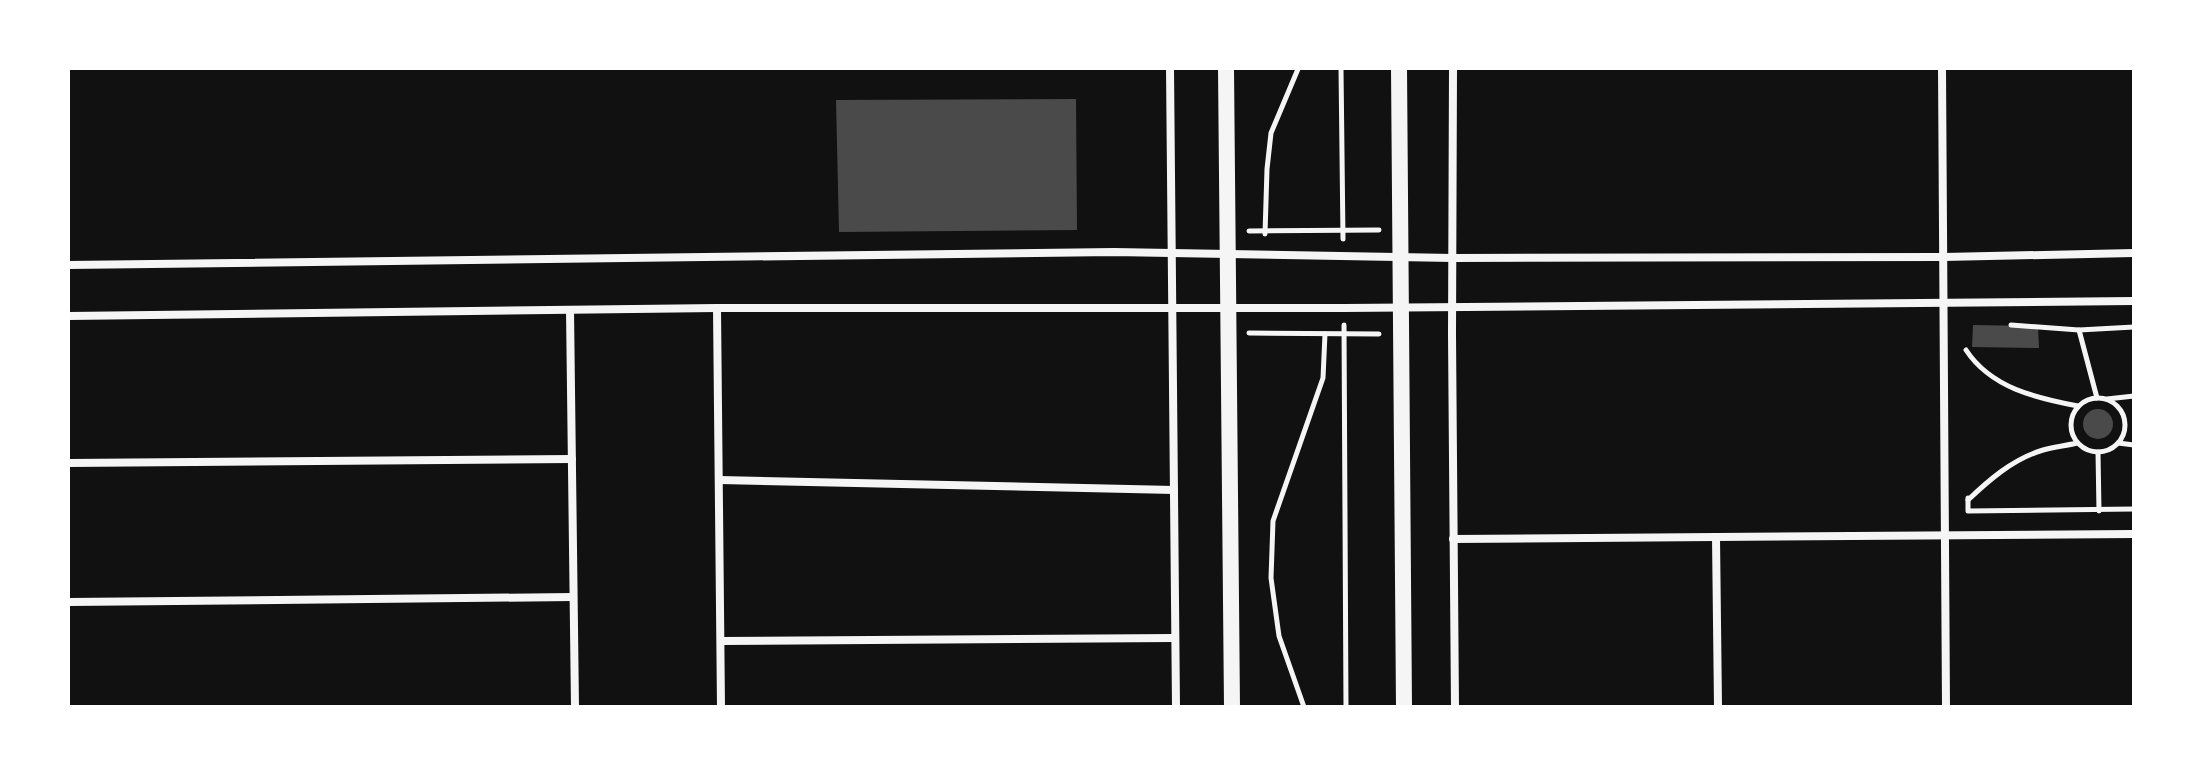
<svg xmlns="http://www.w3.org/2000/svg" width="2202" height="775" font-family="Commissioner,sans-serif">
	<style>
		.building { fill: #4a4a4a }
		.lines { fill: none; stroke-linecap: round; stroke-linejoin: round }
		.path { stroke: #f5f5f5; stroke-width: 5 }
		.minor { stroke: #f5f5f5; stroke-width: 8 }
		.secondary { stroke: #f5f5f5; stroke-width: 16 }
	</style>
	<rect width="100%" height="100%" fill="#111"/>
	<g class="building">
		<polygon points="1076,99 1077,230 839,232 836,100"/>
		<polygon points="1973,325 2038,326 2039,348 1972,347"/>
		<circle cx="2098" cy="424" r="15"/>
	</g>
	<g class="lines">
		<g class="path">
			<polyline points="1341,68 1343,239"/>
			<polyline points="1249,231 1379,230"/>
			<polyline points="1265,234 1267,169 1271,133 1298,69"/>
			<polyline points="1344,325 1346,707"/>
			<polyline points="2011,325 2079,330 2134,327"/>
			<polyline points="2079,330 2097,398"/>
			<polyline points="1249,333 1379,334"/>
			<path d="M1966 350C1991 388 2036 398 2078 406"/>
			<circle cx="2098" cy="425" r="27"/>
			<polyline points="2107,399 2134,396"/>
			<polyline points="2118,443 2134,445"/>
			<polyline points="2098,452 2099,511"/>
			<polyline points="1968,498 1968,511 2134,509"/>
			<path d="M1968 500C1989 480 2012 460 2040 451 2052 447 2065 446 2077 443"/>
			<polyline points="1304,707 1279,636 1271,578 1273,521 1323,378 1325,334"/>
		</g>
		<g class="minor">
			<polyline points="1170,68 1176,707"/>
			<polyline points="1453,68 1452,335 1455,707"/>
			<polyline points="1942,68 1946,707"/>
			<polyline points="68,265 1114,252 1453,258 1944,257 2134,253"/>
			<polyline points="717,308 721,707"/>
			<polyline points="570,310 575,707"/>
			<polyline points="68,316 717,308 1344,308 2134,301"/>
			<polyline points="68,463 572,459"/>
			<polyline points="720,480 1174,490"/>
			<polyline points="1716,537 1718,707"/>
			<polyline points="1453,539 2134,534"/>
			<polyline points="68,602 573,597"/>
			<polyline points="721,641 1175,638"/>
		</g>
		<g class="secondary">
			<polyline points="1226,68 1232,707"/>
			<polyline points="1399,68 1404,707"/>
		</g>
	</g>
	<rect width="2202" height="775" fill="none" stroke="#ffffff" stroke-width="140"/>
</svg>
